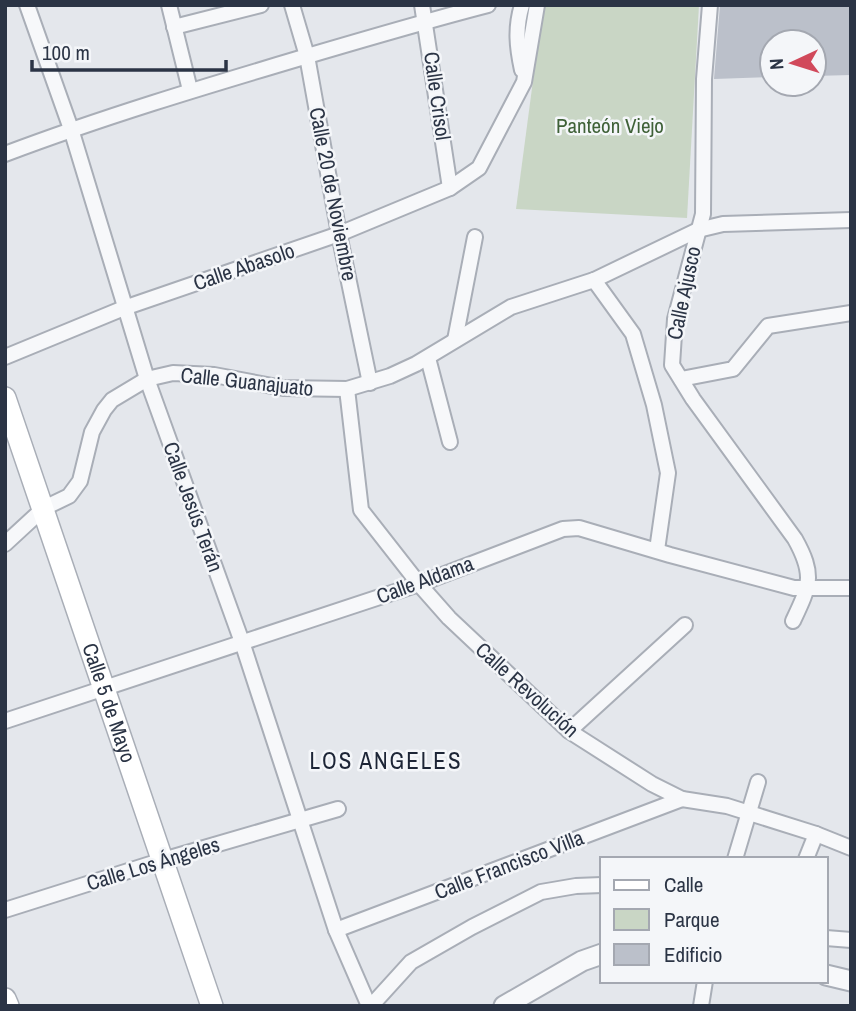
<svg xmlns="http://www.w3.org/2000/svg" width="856" height="1011" font-family="'Archivo Narrow',sans-serif">
	<style>
		.green { fill: #c9d6c5 }
		.building { fill: #bbc0ca }
		.lines { fill: none; stroke-linecap: round; stroke-linejoin: round }
		.minor-casing { stroke: #a9aeb7; stroke-width: 18 }
		.tertiary-casing { stroke: #a9aeb7; stroke-width: 23 }
		.secondary-casing { stroke: #a9aeb7; stroke-width: 24 }
		.minor { stroke: #f7f8fa; stroke-width: 14 }
		.tertiary { stroke: #f7f8fa; stroke-width: 19 }
		.secondary { stroke: #fff; stroke-width: 21 }
		.labels { text-anchor: middle; stroke-width: 5; stroke-linejoin: round; paint-order: stroke }
		.street-label { font-size: 21px; fill: #2b3445; stroke: #f4f6f9 }
		.park-label { font-size: 21px; fill: #3f6138; stroke: #f4f6f9 }
		.neighbourhood-label { font-size: 23px; letter-spacing: 2px; fill: #1d2536; stroke: #f4f6f9 }
	</style>
	<rect width="100%" height="100%" fill="#e4e7ec"/>
	<polygon class="green" points="543,5 699,5 687,218 516,209"/>
	<polygon class="building" points="720,5 851,5 851,75 814,76 814,42 772,42 772,77 714,79"/>
	<g class="lines">
		<defs>
			<g id="minor">
				<polyline points="27,5 71,129 147,379 242,642 336,930 369,1006"/>
				<polyline points="169,5 190,90"/>
				<polyline points="292,5 307,56 339,234 370,383"/>
				<polyline points="422,5 450,188"/>
				<path d="M522 5C515 28 517 47 522 70"/>
				<path d="M710 5 704 79 703 214 675 319 672 365 693 399 795 539C815 575 810 585 793 621"/>
				<polyline points="174,27 261,5"/>
				<path d="M5 154C103 117 203 87 304 57 365 39 426 21 488 5"/>
				<polyline points="594,280 633,334 654,405 668,473 657,550"/>
				<polyline points="455,340 475,237"/>
				<polyline points="5,357 124,308 339,234 450,188 479,168 524,82 537,5"/>
				<polyline points="428,358 450,442"/>
				<polyline points="681,379 733,369 768,326 851,313"/>
				<polyline points="347,389 361,510 419,584 449,618 569,731 652,784 682,799 727,806 816,834 851,848"/>
				<polyline points="5,544 44,508 69,496 80,481 92,432 104,410 112,400 147,379 173,373 214,375 283,388 347,389 390,376 416,364 511,307 594,280 698,230 723,224 851,220"/>
				<polyline points="5,721 419,584 563,529 579,528 670,555 794,588 851,588"/>
				<polyline points="569,731 685,625"/>
				<polyline points="735,859 758,782"/>
				<polyline points="806,859 816,834"/>
				<polyline points="5,910 163,860 338,809"/>
				<polyline points="336,930 682,799"/>
				<polyline points="826,938 851,940"/>
				<polyline points="371,1006 411,962 472,927 541,892 576,886 602,885"/>
				<polyline points="701,1006 705,981"/>
			</g>
			<g id="tertiary">
				<polyline points="826,975 851,981"/>
				<polyline points="504,1006 582,961 602,954"/>
			</g>
			<g id="secondary">
				<path id="s1" d="M5 398 212 1006"/>
				<polyline points="5,999 8,1006"/>
			</g>
		</defs>
		<use href="#minor" class="minor-casing"/>
		<use href="#tertiary" class="tertiary-casing"/>
		<use href="#secondary" class="secondary-casing"/>
		<use href="#minor" class="minor"/>
		<use href="#tertiary" class="tertiary"/>
		<use href="#secondary" class="secondary"/>
	</g>
	<g class="labels">
		<g class="street-label">
			<text transform="translate(437 96) rotate(82)" y="7">Calle Crisol</text>
			<text transform="translate(333 194) rotate(79)" y="7">Calle 20 de Noviembre</text>
			<text transform="translate(244 267) rotate(-19)" y="7">Calle Abasolo</text>
			<text transform="translate(684 293) rotate(-78)" y="7">Calle Ajusco</text>
			<text transform="translate(247 382) rotate(6)" y="7">Calle Guanajuato</text>
			<text transform="translate(193 507) rotate(70)" y="7">Calle Jesús Terán</text>
			<text transform="translate(425 580) rotate(-20)" y="7">Calle Aldama</text>
			<text transform="translate(527 690) rotate(42)" y="7">Calle Revolución</text>
			<text dy="7" stroke="none"><textPath href="#s1" startOffset="322">Calle 5 de Mayo</textPath></text>
			<text transform="translate(153 864) rotate(-17)" y="7">Calle Los Ángeles</text>
			<text transform="translate(509 865) rotate(-21)" y="7">Calle Francisco Villa</text>
		</g>
		<g class="park-label">
			<text x="610" y="133">Panteón Viejo</text>
		</g>
		<g class="neighbourhood-label">
			<text x="386" y="769">LOS ANGELES</text>
		</g>
	</g>
	<rect width="856" height="1011" fill="none" stroke="#2b3445" stroke-width="14"/>
	<rect x="600" y="857" width="228" height="126" fill="#f4f6f9" stroke="#a4a8b1" stroke-width="2"/>
	<rect x="614" y="880" width="35" height="10" fill="#ffffff" stroke="#a4a8b1" stroke-width="2"/>
	<text x="664" y="892" font-size="21" fill="#2b3445">Calle</text>
	<rect x="614" y="909" width="35" height="21" fill="#c9d6c5" stroke="#a4a8b1" stroke-width="2"/>
	<text x="664" y="927" font-size="21" fill="#2b3445">Parque</text>
	<rect x="614" y="944" width="35" height="21" fill="#bbc0ca" stroke="#a4a8b1" stroke-width="2"/>
	<text x="664" y="962" font-size="21" fill="#2b3445">Edificio</text>
	<g transform="translate(793 63) rotate(266)"><circle r="33" fill="#f4f6f9" stroke="#a4a8b1" stroke-width="2"/>
	<path d="M0-5L12 26L0 18L-12 26Z" fill="#d1495b"/>
	<text y="-10" font-size="19" font-weight="bold" text-anchor="middle" fill="#2b3445">N</text>
	</g>
	<path d="M32 60v10h194v-10" fill="none" stroke="#2b3445" stroke-width="3.5"/>
	<text x="42" y="60" font-size="21" fill="#2b3445" stroke="#f4f6f9" stroke-width="5" paint-order="stroke">100 m</text>
</svg>
